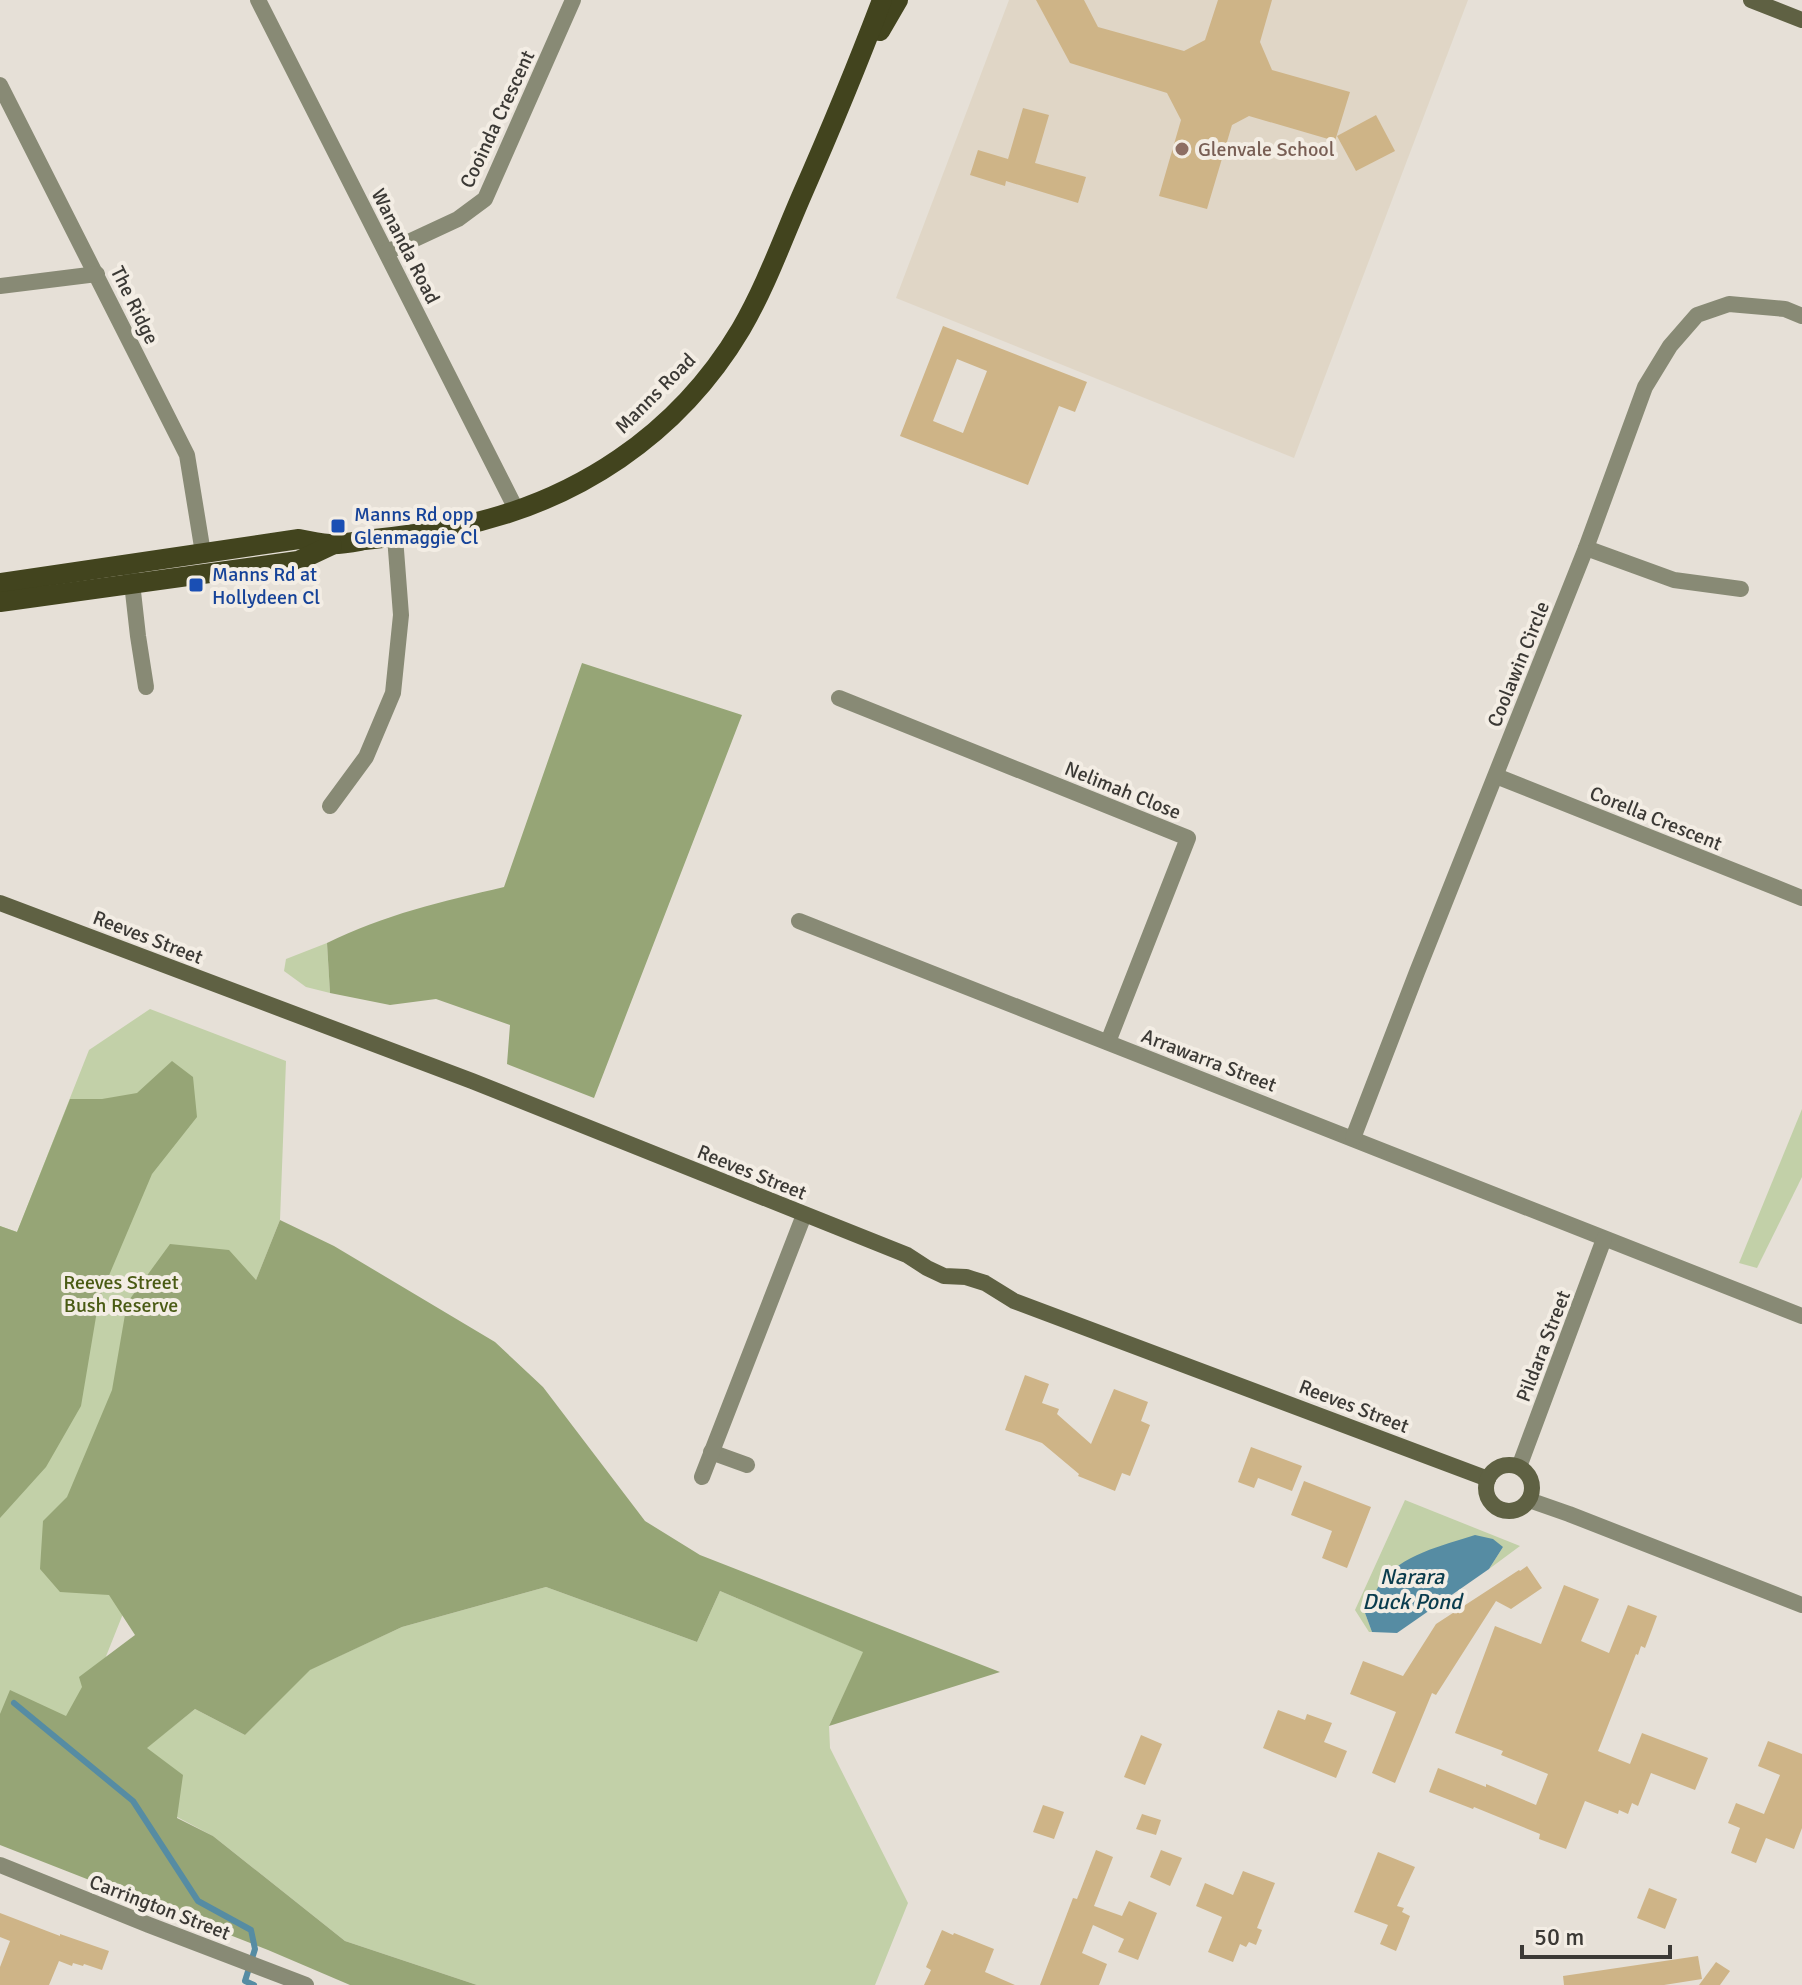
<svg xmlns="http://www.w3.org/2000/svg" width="1802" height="1985" font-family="Signika,sans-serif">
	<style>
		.built { fill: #e0d6c6 }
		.green { fill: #c2d0a8 }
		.forest { fill: #96a576 }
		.water { fill: #568ca3 }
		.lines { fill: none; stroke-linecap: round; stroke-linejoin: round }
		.stream { stroke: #568ca3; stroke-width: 6 }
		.building { fill: #ceb487; fill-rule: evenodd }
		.street { stroke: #888a75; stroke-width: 16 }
		.secondary { stroke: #5f6143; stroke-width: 16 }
		.primary { stroke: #42441e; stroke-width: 20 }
		.education-dot { fill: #8d6e63; stroke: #f3ede4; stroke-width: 3 }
		.transit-dot { fill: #1a4fb4; stroke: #f3ede4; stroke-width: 3 }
		.labels { text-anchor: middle; stroke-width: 8; stroke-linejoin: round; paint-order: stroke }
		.street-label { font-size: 20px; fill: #3b3935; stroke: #f3ede4 }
		.education-label { font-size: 20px; fill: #785e54; stroke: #f3ede4; text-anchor: start }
		.transit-label { font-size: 20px; fill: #164399; stroke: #f3ede4; text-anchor: start }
		.park-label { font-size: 20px; fill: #4a5b14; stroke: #f3ede4 }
		.water-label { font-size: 22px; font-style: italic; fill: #0a3c4d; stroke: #f3ede4 }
	</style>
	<rect width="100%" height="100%" fill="#e6e0d7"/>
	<polygon class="built" points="1009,0 1468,0 1294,458 896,298"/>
	<g class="green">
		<polygon points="327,943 330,993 306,987 284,971 286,959"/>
		<polygon points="150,1009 286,1061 280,1220 30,1847 0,1835 0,1226 17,1232 89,1050"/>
		<polygon points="1802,1109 1802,1177 1757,1268 1739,1263"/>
		<polygon points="1405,1500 1520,1546 1489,1569 1503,1547 1365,1613 1372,1632 1369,1632 1355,1610"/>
		<polygon points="546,1587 697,1642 720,1591 864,1652 829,1726 830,1748 908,1903 875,1985 477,1985 345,1941 213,1836 177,1817 146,1748 195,1709 245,1735 309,1670 402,1627"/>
	</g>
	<g class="forest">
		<path d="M582 663 742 715 594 1098 507 1064 510 1025 436 999 390 1005 330 993 327 943C383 915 444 901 504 887Z"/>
		<polygon points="172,1061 193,1077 197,1117 152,1174 99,1299 81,1406 46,1467 0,1518 0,1226 17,1232 70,1099 102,1099 137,1093"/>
		<polygon points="280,1220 334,1246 495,1342 543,1387 645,1521 700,1555 1000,1672 829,1726 863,1652 720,1591 697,1642 546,1587 402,1627 310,1670 245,1735 195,1709 147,1748 183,1775 177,1818 213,1836 345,1941 477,1985 350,1985 268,1950 0,1845 0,1714 10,1690 66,1716 82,1687 79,1677 135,1635 109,1595 60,1592 40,1569 43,1521 67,1497 112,1390 127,1303 170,1244 229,1250 256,1280"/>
	</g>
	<path class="water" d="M1475 1535 1493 1539 1503 1547 1489 1569 1397 1633 1372 1632 1365 1613C1370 1604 1374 1593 1380 1584 1401 1554 1442 1546 1475 1535Z"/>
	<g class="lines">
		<polyline class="stream" points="14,1703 133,1801 198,1901 251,1930 255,1949 245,1981 254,1985"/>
	</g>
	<g class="building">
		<polygon points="1036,0 1084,0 1098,27 1184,51 1205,40 1218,0 1272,0 1260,42 1272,70 1350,92 1335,141 1249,116 1232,125 1207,209 1159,196 1181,120 1167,93 1070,63"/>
		<polygon points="1023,108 1049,115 1035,163 1086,177 1078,203 1006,181 1005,186 970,175 978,150 1008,159"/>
		<polygon points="1376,115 1395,151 1356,171 1337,136"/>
		<path d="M943 326 1087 382 1075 412 1059 406 1028 485 900 436ZM957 359 987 371 963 433 933 421Z"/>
		<polygon points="1025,1375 1049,1384 1042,1403 1059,1409 1057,1414 1091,1444 1114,1389 1148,1402 1141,1421 1150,1425 1130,1476 1122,1473 1115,1491 1078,1476 1079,1474 1042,1443 1005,1430"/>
		<polygon points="1251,1447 1302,1466 1292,1491 1258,1478 1254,1488 1238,1482"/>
		<polygon points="1304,1481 1371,1507 1347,1568 1322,1558 1332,1531 1291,1515"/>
		<polygon points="1527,1566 1542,1588 1511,1609 1496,1601 1436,1695 1432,1693 1395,1783 1372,1773 1396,1712 1350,1694 1363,1661 1403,1676 1436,1624 1519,1570 1520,1571"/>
		<polygon points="1564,1585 1599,1599 1581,1641 1609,1653 1628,1605 1657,1616 1645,1648 1641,1646 1638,1655 1636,1654 1598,1751 1630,1764 1642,1733 1708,1758 1695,1790 1651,1773 1638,1806 1632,1803 1628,1814 1619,1810 1618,1814 1585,1801 1566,1849 1539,1839 1540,1834 1474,1807 1473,1809 1429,1792 1438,1768 1486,1787 1486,1784 1536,1805 1548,1774 1501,1755 1503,1751 1455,1733 1495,1626 1541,1644"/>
		<polygon points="1278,1710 1305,1720 1307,1714 1332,1723 1324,1742 1347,1751 1336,1778 1263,1748"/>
		<polygon points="1141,1735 1162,1744 1145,1785 1124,1777"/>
		<polygon points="1768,1741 1802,1754 1802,1828 1794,1849 1766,1838 1756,1863 1731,1853 1740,1828 1728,1823 1736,1803 1764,1814 1780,1775 1758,1766"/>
		<polygon points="1043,1805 1064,1812 1054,1839 1033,1832"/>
		<polygon points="1142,1814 1161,1820 1156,1835 1136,1829"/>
		<polygon points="1096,1850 1113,1857 1094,1906 1122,1916 1129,1901 1157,1913 1138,1960 1118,1952 1124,1939 1093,1925 1082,1953 1107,1964 1099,1985 1040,1985 1073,1898 1077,1899"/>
		<polygon points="1161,1850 1182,1858 1170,1886 1150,1877"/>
		<polygon points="1378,1852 1415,1867 1397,1906 1404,1908 1402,1912 1410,1916 1396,1951 1380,1944 1388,1925 1354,1912"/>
		<polygon points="1243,1871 1275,1883 1257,1928 1262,1930 1256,1945 1249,1942 1246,1947 1240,1944 1233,1962 1208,1952 1222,1917 1196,1906 1205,1883 1233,1895"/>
		<polygon points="1649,1888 1677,1899 1665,1929 1637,1918"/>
		<polygon points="0,1913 60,1936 60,1934 109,1951 102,1970 84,1964 83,1966 73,1963 72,1966 59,1961 49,1985 0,1985 0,1967 10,1941 0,1937"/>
		<polygon points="942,1930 953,1935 954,1933 994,1949 985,1972 1015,1985 924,1985 931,1970 926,1967"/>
		<polygon points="1698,1956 1702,1979 1664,1985 1564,1985 1563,1976"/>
		<polygon points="1716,1962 1730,1971 1720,1985 1699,1985"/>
	</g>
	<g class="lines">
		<g class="street">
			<polyline points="258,0 517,511"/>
			<polyline points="0,85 187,455 203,553"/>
			<polyline points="387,252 458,219 485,199 573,0"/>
			<polyline points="0,286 97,274"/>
			<polyline points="1586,548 1674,580 1741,589"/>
			<polyline points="131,574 138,636 146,687"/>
			<polyline points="839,698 1188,838 1108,1042"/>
			<polyline points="1496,776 1802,898"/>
			<polyline points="330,806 366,757 393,693 401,615 395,537"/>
			<polyline points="799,921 1802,1316"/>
			<polyline points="1353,1138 1417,972 1586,548 1645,387 1670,346 1697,315 1729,304 1785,309 1802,316"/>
			<polyline points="711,1452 747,1465"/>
			<polyline points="1519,1467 1604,1239"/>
			<polyline points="702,1477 804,1215"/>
			<polyline points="1529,1500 1569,1514 1802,1605"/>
			<polyline points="0,1865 149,1925 306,1985"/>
		</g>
		<g class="secondary">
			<polyline points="1751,0 1802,20"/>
			<polyline points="0,903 472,1081 907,1255 927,1268 944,1276 966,1277 985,1283 1014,1301 1488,1479"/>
			<circle cx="1509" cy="1488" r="23"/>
		</g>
		<g class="primary">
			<polyline points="880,31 898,0"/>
			<path d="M0 583 299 539C309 541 319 543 329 544 341 545 354 542 365 540 395 537 425 533 455 527 575 503 678 435 741 329 765 288 782 241 801 197 830 131 857 66 882 0"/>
			<polyline points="0,602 298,561 332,545"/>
		</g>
	</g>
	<circle class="education-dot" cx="1182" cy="149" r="8"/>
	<g class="transit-dot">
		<rect x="330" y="518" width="16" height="16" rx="4"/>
		<rect x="188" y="577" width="16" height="16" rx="4"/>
	</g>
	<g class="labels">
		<g class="street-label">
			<text transform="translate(497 119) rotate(-65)" y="7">Cooinda Crescent</text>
			<text transform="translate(406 246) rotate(63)" y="7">Wananda Road</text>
			<text transform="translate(135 305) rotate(64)" y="7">The Ridge</text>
			<text transform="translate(655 393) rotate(-45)" y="7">Manns Road</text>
			<text transform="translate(1518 664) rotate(-68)" y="7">Coolawin Circle</text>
			<text transform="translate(1123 790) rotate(22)" y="7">Nelimah Close</text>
			<text transform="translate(1656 818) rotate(22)" y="7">Corella Crescent</text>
			<text transform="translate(148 937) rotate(21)" y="7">Reeves Street</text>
			<text transform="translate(1209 1060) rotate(21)" y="7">Arrawarra Street</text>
			<text transform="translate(752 1172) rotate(22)" y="7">Reeves Street</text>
			<text transform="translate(1543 1346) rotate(-69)" y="7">Pildara Street</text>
			<text transform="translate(1354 1406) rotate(21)" y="7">Reeves Street</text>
			<text transform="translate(160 1907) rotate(21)" y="7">Carrington Street</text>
		</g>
		<g class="education-label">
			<text x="1198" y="156">Glenvale School</text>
		</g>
		<g class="transit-label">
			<text x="354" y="521">Manns Rd opp<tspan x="354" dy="23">Glenmaggie Cl</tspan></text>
			<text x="212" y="581">Manns Rd at<tspan x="212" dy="23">Hollydeen Cl</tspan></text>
		</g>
		<g class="park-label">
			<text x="121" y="1289">Reeves Street<tspan x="121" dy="23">Bush Reserve</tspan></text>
		</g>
		<g class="water-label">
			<text x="1412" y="1584">Narara<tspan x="1412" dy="25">Duck Pond</tspan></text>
		</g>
	</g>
	<path d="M1522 1945v12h148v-12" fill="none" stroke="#3b3935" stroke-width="4"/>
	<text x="1534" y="1945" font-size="24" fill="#3b3935" stroke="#f3ede4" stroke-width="6" paint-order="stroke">50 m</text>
</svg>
